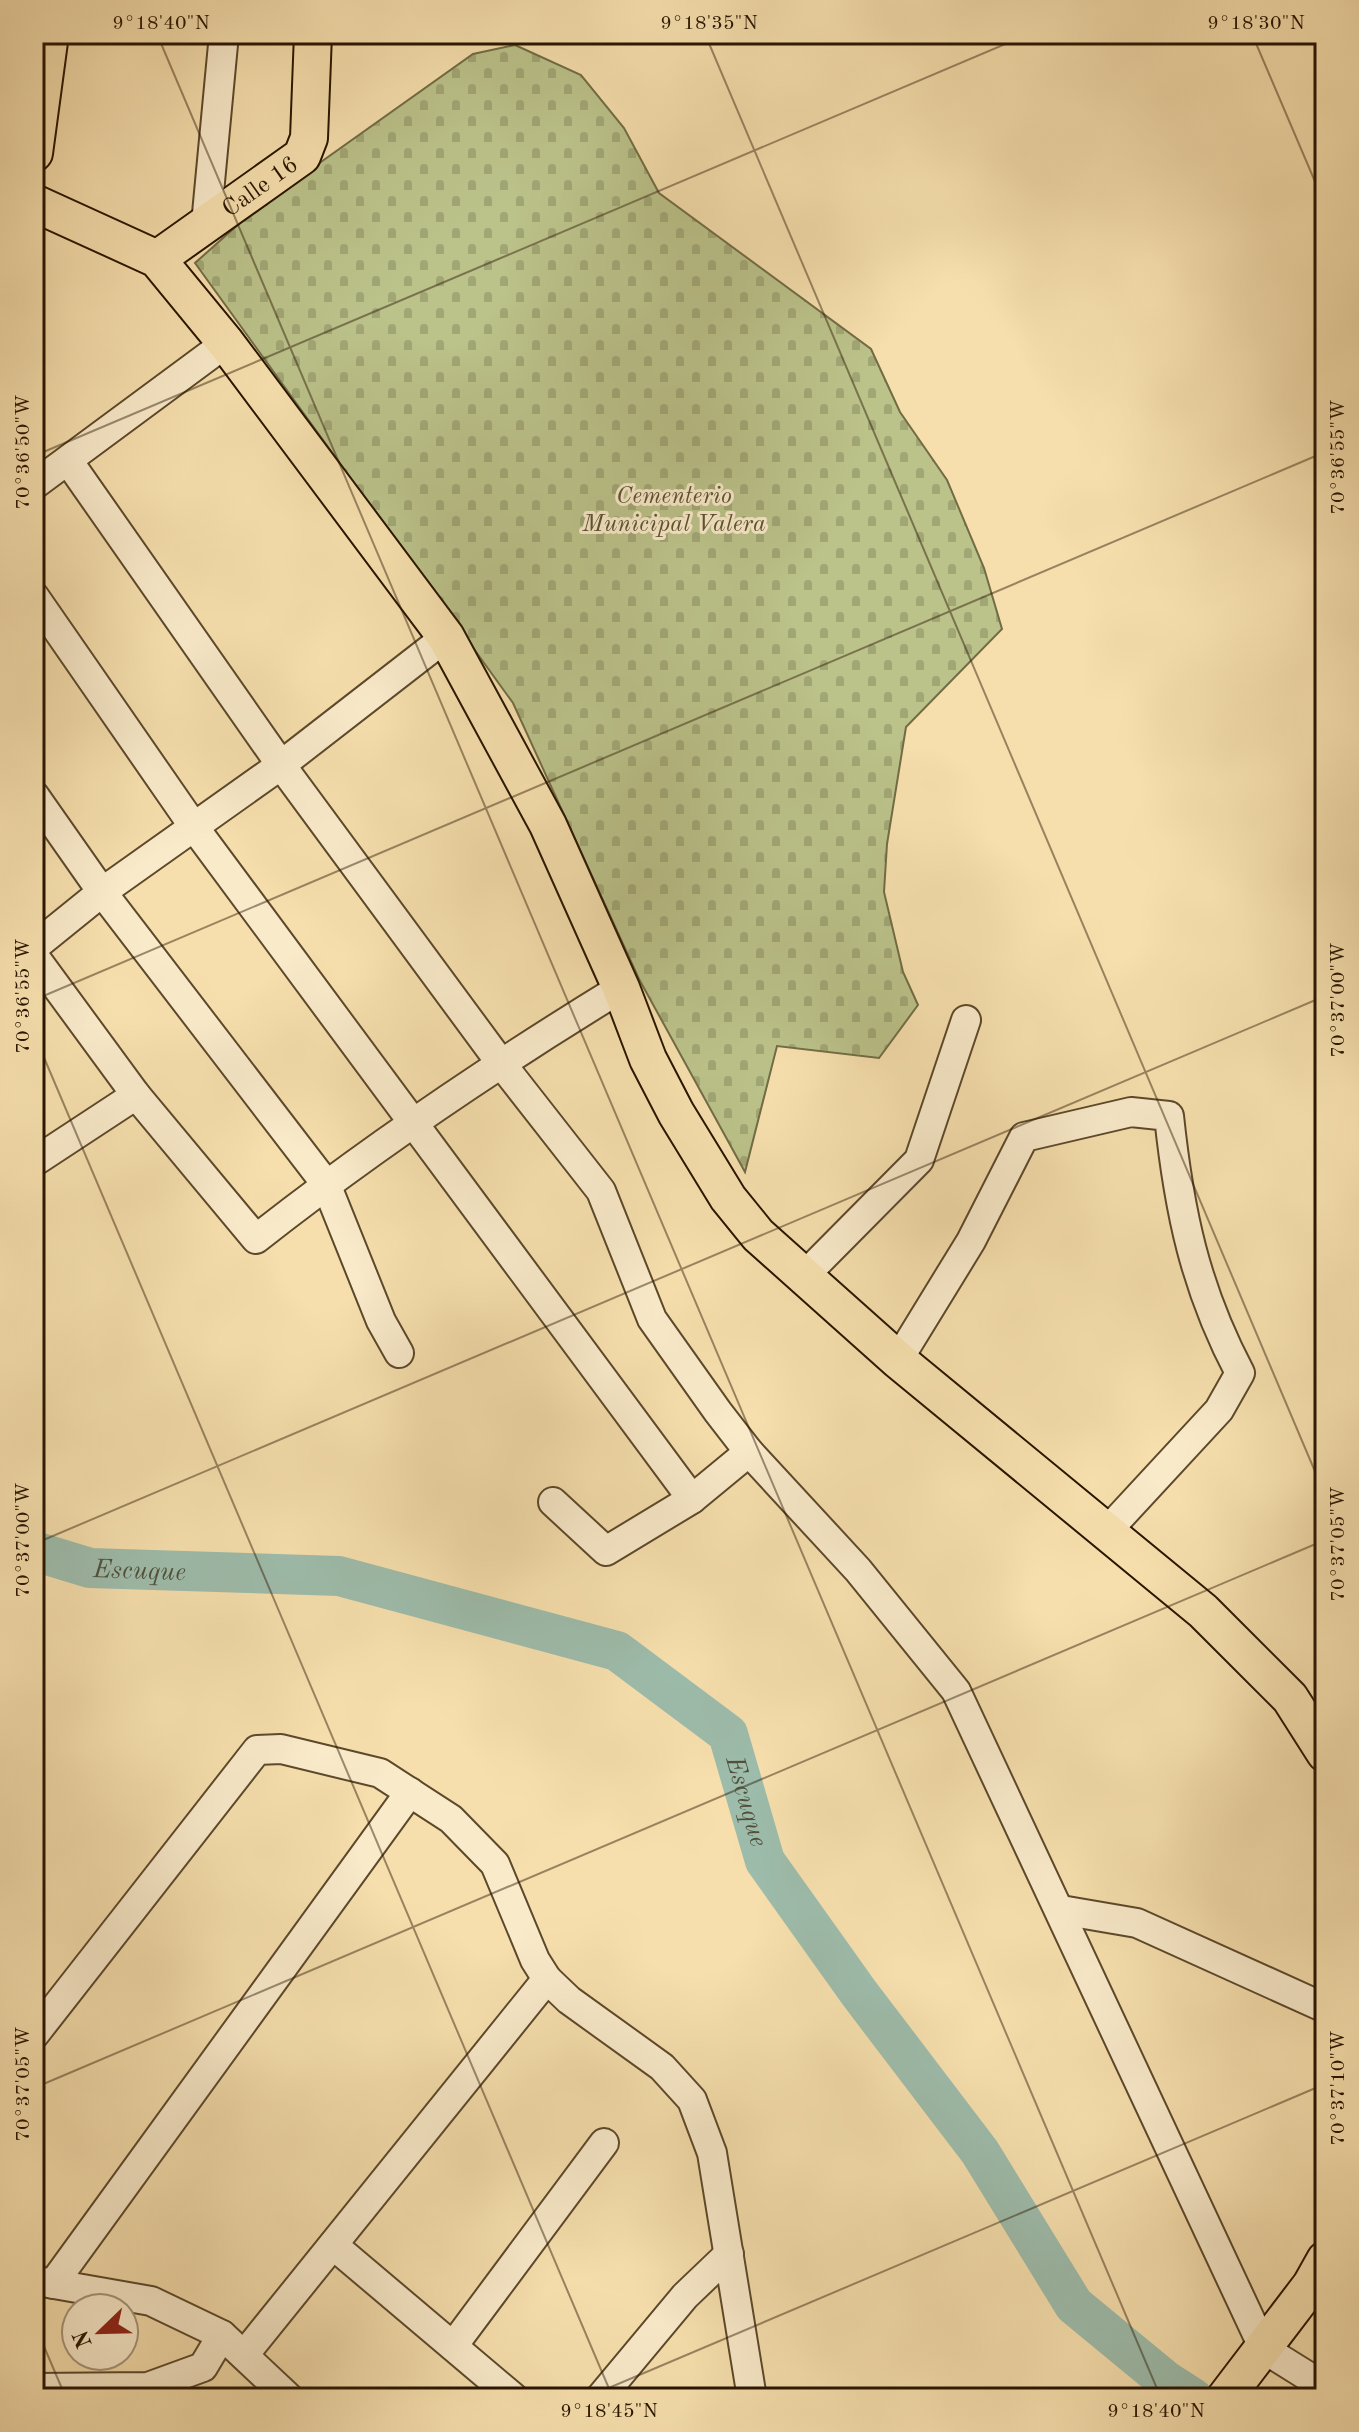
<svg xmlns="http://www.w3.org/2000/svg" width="1359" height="2432" font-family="'Old Standard TT',serif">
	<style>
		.cemetery { fill: url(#cemetery-stones); stroke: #726c45; stroke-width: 2 }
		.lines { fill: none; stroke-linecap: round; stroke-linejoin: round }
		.river { stroke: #9dbcab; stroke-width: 40 }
		.minor-casing { stroke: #5c482b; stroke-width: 32 }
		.major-casing { stroke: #281500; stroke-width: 40 }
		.minor { stroke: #f9eaca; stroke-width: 28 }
		.major { stroke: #f6dfad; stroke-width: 36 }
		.ticks { fill: none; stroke: #281500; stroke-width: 2; stroke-opacity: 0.45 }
		.labels { text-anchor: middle; stroke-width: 6; stroke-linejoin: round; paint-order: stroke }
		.street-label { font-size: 24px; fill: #281500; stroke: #f9eaca }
		.park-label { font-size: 24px; font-style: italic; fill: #5b5230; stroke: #f9eaca }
		.water-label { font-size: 26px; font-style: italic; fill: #514f3c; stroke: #f9eaca }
		.neatline { fill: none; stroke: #281500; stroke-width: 3 }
		.ticks-label { font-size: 20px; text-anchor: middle; fill: #281500 }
	</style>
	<defs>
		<pattern id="cemetery-stones" width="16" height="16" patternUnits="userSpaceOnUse" patternTransform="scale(2)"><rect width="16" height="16" fill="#bbc28a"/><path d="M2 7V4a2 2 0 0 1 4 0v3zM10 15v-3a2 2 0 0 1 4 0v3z" fill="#a1a675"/></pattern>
	</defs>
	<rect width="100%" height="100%" fill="#f6dfad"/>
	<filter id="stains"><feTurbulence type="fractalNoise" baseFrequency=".0025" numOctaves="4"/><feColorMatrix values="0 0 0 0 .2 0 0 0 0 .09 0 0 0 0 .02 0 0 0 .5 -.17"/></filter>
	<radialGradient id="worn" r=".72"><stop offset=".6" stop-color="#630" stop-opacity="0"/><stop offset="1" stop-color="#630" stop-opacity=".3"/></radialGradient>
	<polygon class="cemetery" points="515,45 581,75 624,128 659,193 871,349 900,412 947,480 984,568 1002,629 906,727 887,844 884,892 903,972 918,1005 879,1058 777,1046 745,1172 639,979 513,703 195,263 259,206 473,54"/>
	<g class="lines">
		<path class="river" id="s1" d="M34 1551 90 1568 339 1576 617 1651 728 1734 765 1861 859 1993 980 2152 1074 2305 1165 2380 1193 2398"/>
		<defs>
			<g id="minor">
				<polyline points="206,224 224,34"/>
				<polyline points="69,462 281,765 500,1062 601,1191 652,1319 718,1412 749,1452 858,1570 956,1691 1264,2349 1325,2387"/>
				<polyline points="34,485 226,343"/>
				<polyline points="34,596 194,827 692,1499"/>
				<polyline points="34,795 102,892 326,1184 381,1321 399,1353"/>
				<polyline points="34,947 102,892 281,765 446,637"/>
				<path d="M34 956 136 1095 256 1239C373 1147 495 1065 621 988"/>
				<polyline points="34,1162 136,1095"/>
				<polyline points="803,1277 919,1160 966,1020"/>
				<path d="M898 1360 971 1241 1024 1137 1131 1112 1169 1116C1179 1211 1195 1288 1240 1373L1219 1410 1107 1531"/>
				<polyline points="553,1502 606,1551 692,1499 749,1452"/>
				<polyline points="1061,1910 1137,1923 1325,2008"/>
				<polyline points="34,2035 257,1750 281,1749 380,1773 451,1819 495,1864 535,1960 547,1979 569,2000 662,2067 692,2100 712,2153 752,2398"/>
				<polyline points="333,2245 514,2398"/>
				<polyline points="37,2281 151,2301 222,2335 289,2398"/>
				<polyline points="53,2284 410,1792"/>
				<polyline points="453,2346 604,2143"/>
				<polyline points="244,2355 547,1979"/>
				<polyline points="34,2388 148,2387 203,2367 222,2335"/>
				<polyline points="600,2398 685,2296 729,2254"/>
			</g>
			<g id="major">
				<polyline points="34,153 50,34"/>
				<polyline points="34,203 157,259 226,343 446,637 548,825 621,988 648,1059 676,1113 728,1198 758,1235 898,1360 1203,1611 1290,1698 1325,1753"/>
				<path id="s2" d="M157 259 302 156 309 138 313 34"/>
				<polyline points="1225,2398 1311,2285 1325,2260"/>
			</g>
		</defs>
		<use href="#minor" class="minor-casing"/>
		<use href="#major" class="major-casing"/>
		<use href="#minor" class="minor"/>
		<use href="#major" class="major"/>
	</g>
	<path class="ticks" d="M157 34 1161 2398M705 34 1325 1495M1252 34 1325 205M34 456 1029 34M34 1000 1325 452M34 1034 613 2398M34 1544 1325 996M34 2088 1325 1540M34 2323 66 2398M585 2398 1325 2084"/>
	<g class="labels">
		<g class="street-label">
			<text dy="8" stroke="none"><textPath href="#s2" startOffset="126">Calle 16</textPath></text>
		</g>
		<g class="park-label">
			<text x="674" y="503">Cementerio<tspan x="674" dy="28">Municipal Valera</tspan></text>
		</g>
		<g class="water-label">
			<text dy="9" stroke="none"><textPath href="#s1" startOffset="108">Escuque</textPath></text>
			<text dy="9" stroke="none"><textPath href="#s1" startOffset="804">Escuque</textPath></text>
		</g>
	</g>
	<rect width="1359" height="2432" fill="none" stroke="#f6dfad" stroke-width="88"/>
	<g transform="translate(100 2332) rotate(247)"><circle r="38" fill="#f9eaca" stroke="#a59579" stroke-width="2"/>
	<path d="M0-6L14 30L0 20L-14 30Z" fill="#8f2418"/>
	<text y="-12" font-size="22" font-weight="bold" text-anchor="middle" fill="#281500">N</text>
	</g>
	<rect x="44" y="44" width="1271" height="2344" class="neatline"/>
	<g class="ticks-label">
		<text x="161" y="29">9°18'40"N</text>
		<text x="709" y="29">9°18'35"N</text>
		<text x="1256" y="29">9°18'30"N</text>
		<text transform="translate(22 452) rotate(-90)" y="7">70°36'50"W</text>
		<text transform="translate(1337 457) rotate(-90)" y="7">70°36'55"W</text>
		<text transform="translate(22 996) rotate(-90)" y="7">70°36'55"W</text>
		<text transform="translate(1337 1000) rotate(-90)" y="7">70°37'00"W</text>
		<text transform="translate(22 1540) rotate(-90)" y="7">70°37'00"W</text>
		<text transform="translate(1337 1544) rotate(-90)" y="7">70°37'05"W</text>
		<text transform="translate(22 2084) rotate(-90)" y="7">70°37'05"W</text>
		<text transform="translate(1337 2088) rotate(-90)" y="7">70°37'10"W</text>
		<text x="609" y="2417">9°18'45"N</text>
		<text x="1156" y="2417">9°18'40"N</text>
	</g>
	<rect width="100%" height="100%" filter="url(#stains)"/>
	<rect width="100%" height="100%" fill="url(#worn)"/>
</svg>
